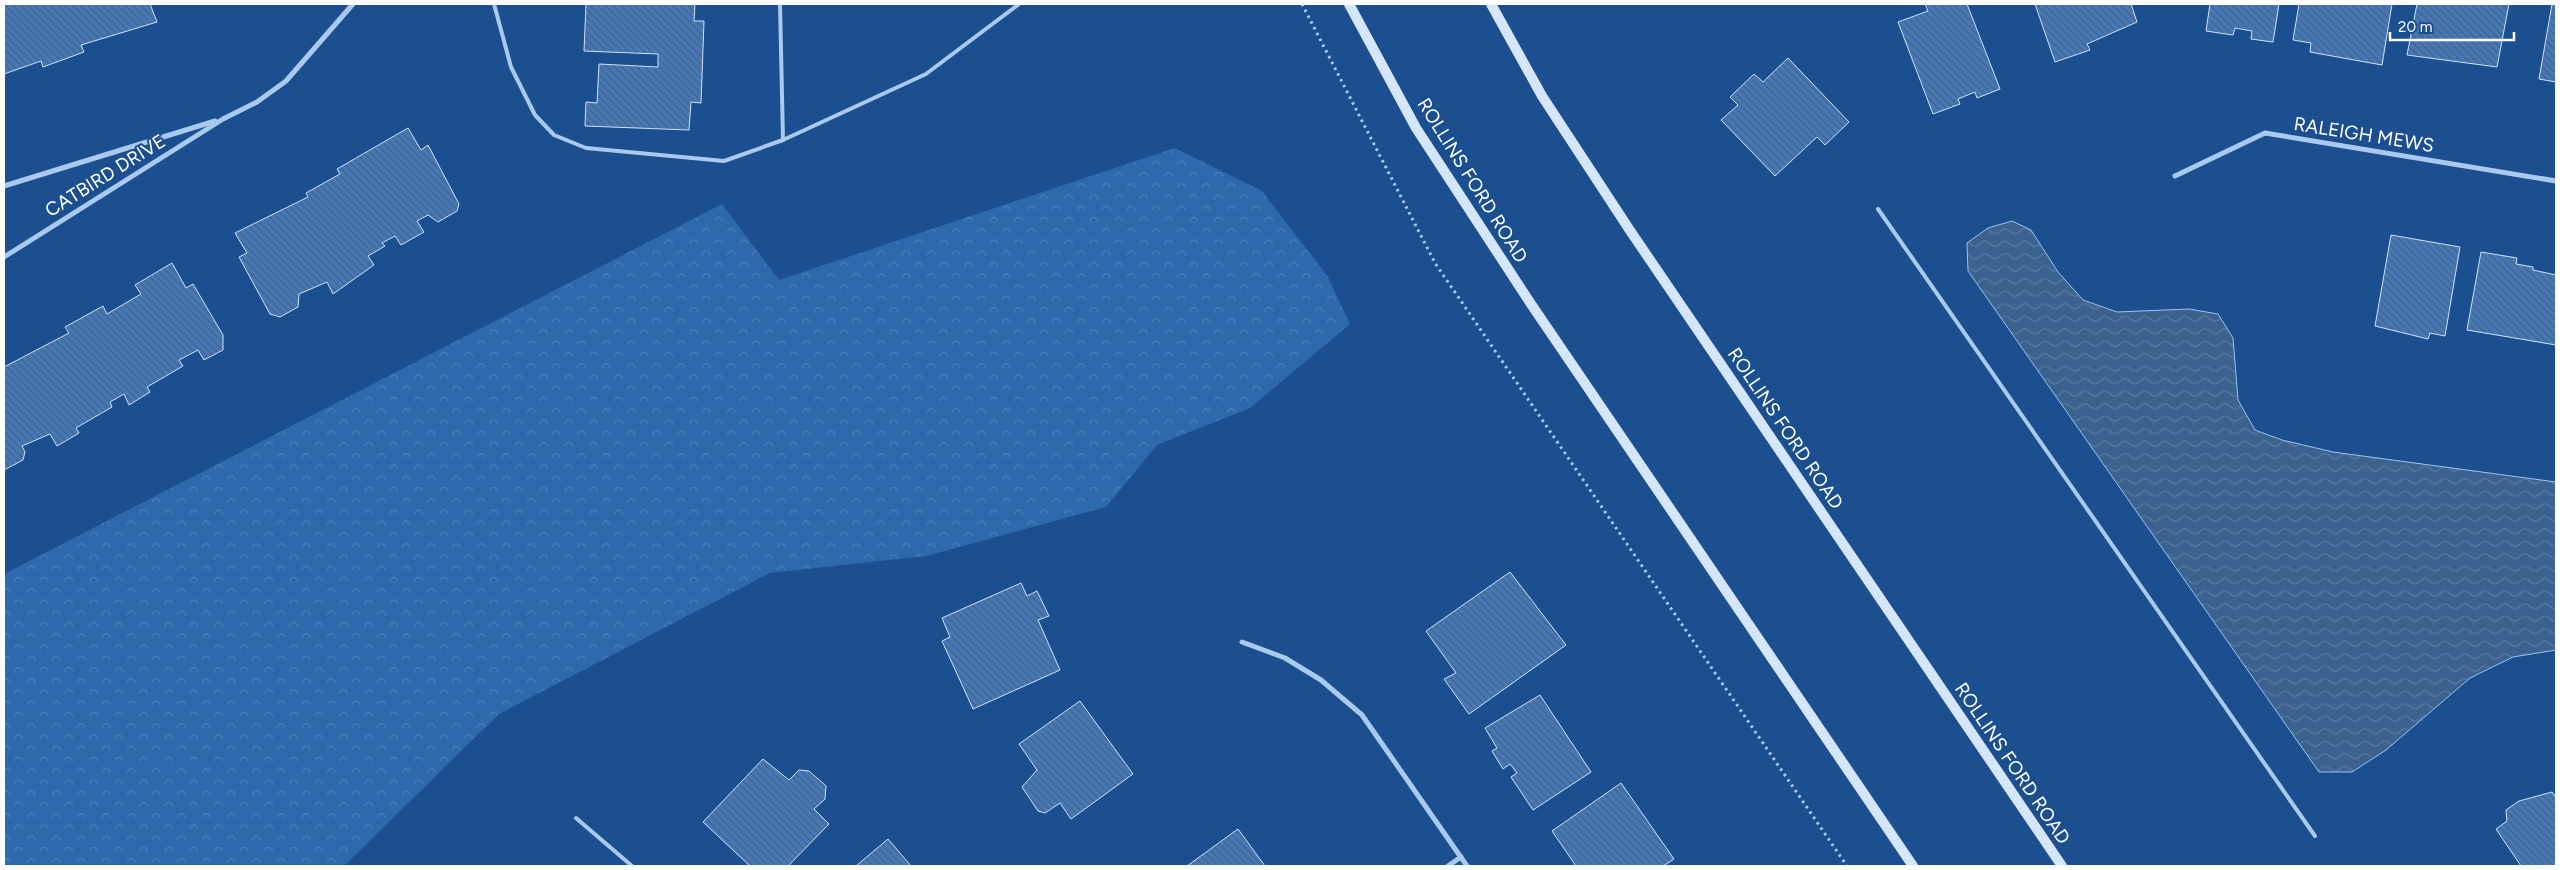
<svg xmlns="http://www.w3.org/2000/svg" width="2560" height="870" font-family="Figtree,sans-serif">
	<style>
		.forest { fill: url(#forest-crowns) }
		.water { fill: url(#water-waves); stroke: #9cc4f0 }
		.building { fill: url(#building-back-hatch); stroke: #cfe3fa }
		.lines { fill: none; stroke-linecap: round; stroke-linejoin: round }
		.path { stroke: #a9c9ee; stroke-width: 3; stroke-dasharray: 2.5 4; stroke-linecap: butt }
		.service { stroke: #a9c9ee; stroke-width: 4 }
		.minor { stroke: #a9c9ee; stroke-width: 5 }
		.secondary { stroke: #d6e6fa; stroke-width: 10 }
		.labels { text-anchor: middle; stroke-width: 4; stroke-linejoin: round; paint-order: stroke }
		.street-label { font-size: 19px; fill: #fff; stroke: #1b4f8f }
	</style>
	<defs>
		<pattern id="forest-crowns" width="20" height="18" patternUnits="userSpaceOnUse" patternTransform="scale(1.25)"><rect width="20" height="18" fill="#2e69ad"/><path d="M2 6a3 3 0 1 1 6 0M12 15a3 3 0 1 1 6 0" fill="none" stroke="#4d80b9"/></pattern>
		<pattern id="water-waves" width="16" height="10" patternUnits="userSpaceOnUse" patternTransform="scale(1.25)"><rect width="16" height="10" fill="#3c6290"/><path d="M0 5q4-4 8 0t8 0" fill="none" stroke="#597aa1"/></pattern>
		<pattern id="building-back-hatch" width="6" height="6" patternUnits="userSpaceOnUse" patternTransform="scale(1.25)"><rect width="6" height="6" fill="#4478b7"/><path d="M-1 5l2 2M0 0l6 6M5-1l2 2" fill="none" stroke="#486282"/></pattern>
	</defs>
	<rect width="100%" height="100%" fill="#1b4f8f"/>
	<polygon class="forest" points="1175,148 1262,191 1328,277 1350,324 1250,408 1157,445 1106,507 926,556 770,573 499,714 344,866 4,866 4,574 722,204 779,280"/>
	<polygon class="water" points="2012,221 2031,230 2058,272 2083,300 2117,312 2189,309 2218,314 2233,338 2238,400 2255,430 2282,440 2333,452 2556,482 2556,650 2513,657 2470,678 2386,750 2352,772 2319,772 1968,271 1967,243 1988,228"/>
	<g class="building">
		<polygon points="4,4 150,4 157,22 81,45 84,52 43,67 41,61 4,74"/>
		<polygon points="586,4 695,4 694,21 704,21 701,103 691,102 689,130 585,126 586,102 597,103 599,64 658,67 658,54 584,51"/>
		<polygon points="1925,4 1967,4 2000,89 1977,98 1975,92 1958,99 1960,104 1933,114 1898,22 1928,11"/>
		<polygon points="2035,4 2131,4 2137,22 2087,44 2090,50 2055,62"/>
		<polygon points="2210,4 2279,4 2273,42 2251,39 2252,31 2235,28 2233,35 2206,31"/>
		<polygon points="2299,4 2392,4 2382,65 2310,52 2311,43 2293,40"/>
		<polygon points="2417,4 2509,4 2497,67 2407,55"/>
		<polygon points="2552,4 2556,4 2556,82 2539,79"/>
		<polygon points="1788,58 1849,122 1825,145 1817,137 1775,176 1721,120 1738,105 1730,97 1754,74 1763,82"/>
		<polygon points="408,128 421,150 428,145 459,204 457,211 438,222 428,215 417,221 424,232 401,245 395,236 382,243 385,246 368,256 374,265 333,294 327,282 299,294 298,307 280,317 270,314 239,257 247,253 235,233 308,197 306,193 340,174 337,169"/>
		<polygon points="2391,235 2460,247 2445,336 2430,333 2428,339 2375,326"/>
		<polygon points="2481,252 2517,258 2516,264 2533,267 2533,270 2556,275 2556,345 2467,330"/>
		<polygon points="172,263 186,288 193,284 223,335 223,350 204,360 198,350 179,360 183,366 147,387 150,392 129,405 124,394 110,402 112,407 76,428 79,433 57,446 50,434 22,446 25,452 23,460 4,470 4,367 69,333 65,327 103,306 107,314 141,294 135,285"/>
		<polygon points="1510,572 1566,645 1469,714 1444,679 1456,673 1426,631"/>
		<polygon points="1021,583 1027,596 1037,591 1049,616 1038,620 1060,670 973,709 942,641 950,637 942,618"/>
		<polygon points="1540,695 1591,772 1533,810 1511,777 1517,773 1510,764 1503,769 1492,751 1497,748 1485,728"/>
		<polygon points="1080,701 1133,774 1071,819 1060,803 1045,813 1038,811 1022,787 1037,770 1019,744"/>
		<polygon points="763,759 789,780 799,770 809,771 826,786 825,799 814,809 829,824 788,866 750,866 703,822"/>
		<polygon points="1621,783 1674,859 1663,866 1576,866 1552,831"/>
		<polygon points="2552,792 2556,798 2556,866 2521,866 2496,829 2507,821 2506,810 2519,801"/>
		<polygon points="1238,829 1265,866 1187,866"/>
		<polygon points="888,839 911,866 856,866"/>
	</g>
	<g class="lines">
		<polyline class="path" points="1302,4 1435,263 1847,866"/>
		<g class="service">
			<polyline points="494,4 511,67 535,115 554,135 586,148 724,161 783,140 926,74 1019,4"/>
			<polyline points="780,4 783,140"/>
			<polyline points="1878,209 2315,836"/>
			<polyline points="576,818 632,866"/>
		</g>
		<g class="minor">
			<polyline points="2175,176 2265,133 2556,181"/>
			<polyline points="4,186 215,121"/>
			<polyline points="4,257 223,119 257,102 286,81 353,4"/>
			<polyline points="1242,642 1285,658 1321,680 1362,715 1467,866"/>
			<polyline points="1448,866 1461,857"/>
		</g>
		<g class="secondary">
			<polyline points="1349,4 1416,128 1531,304 1913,866"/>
			<polyline points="1491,4 1542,96 1629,229 2062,866"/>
		</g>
	</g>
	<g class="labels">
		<g class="street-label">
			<text transform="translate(2364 134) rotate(9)" y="7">RALEIGH MEWS</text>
			<text transform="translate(105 175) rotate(-32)" y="7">CATBIRD DRIVE</text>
			<text transform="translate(1473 180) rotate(58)" y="7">ROLLINS FORD ROAD</text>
			<text transform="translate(1786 428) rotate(56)" y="7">ROLLINS FORD ROAD</text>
			<text transform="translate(2013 763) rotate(56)" y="7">ROLLINS FORD ROAD</text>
		</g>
	</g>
	<rect width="2560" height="870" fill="none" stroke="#ffffff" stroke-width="10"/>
	<path d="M2390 32v8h124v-8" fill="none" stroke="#ffffff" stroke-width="2.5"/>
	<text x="2398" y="32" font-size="15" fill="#ffffff" stroke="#1b4f8f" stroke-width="4" paint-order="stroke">20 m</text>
</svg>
